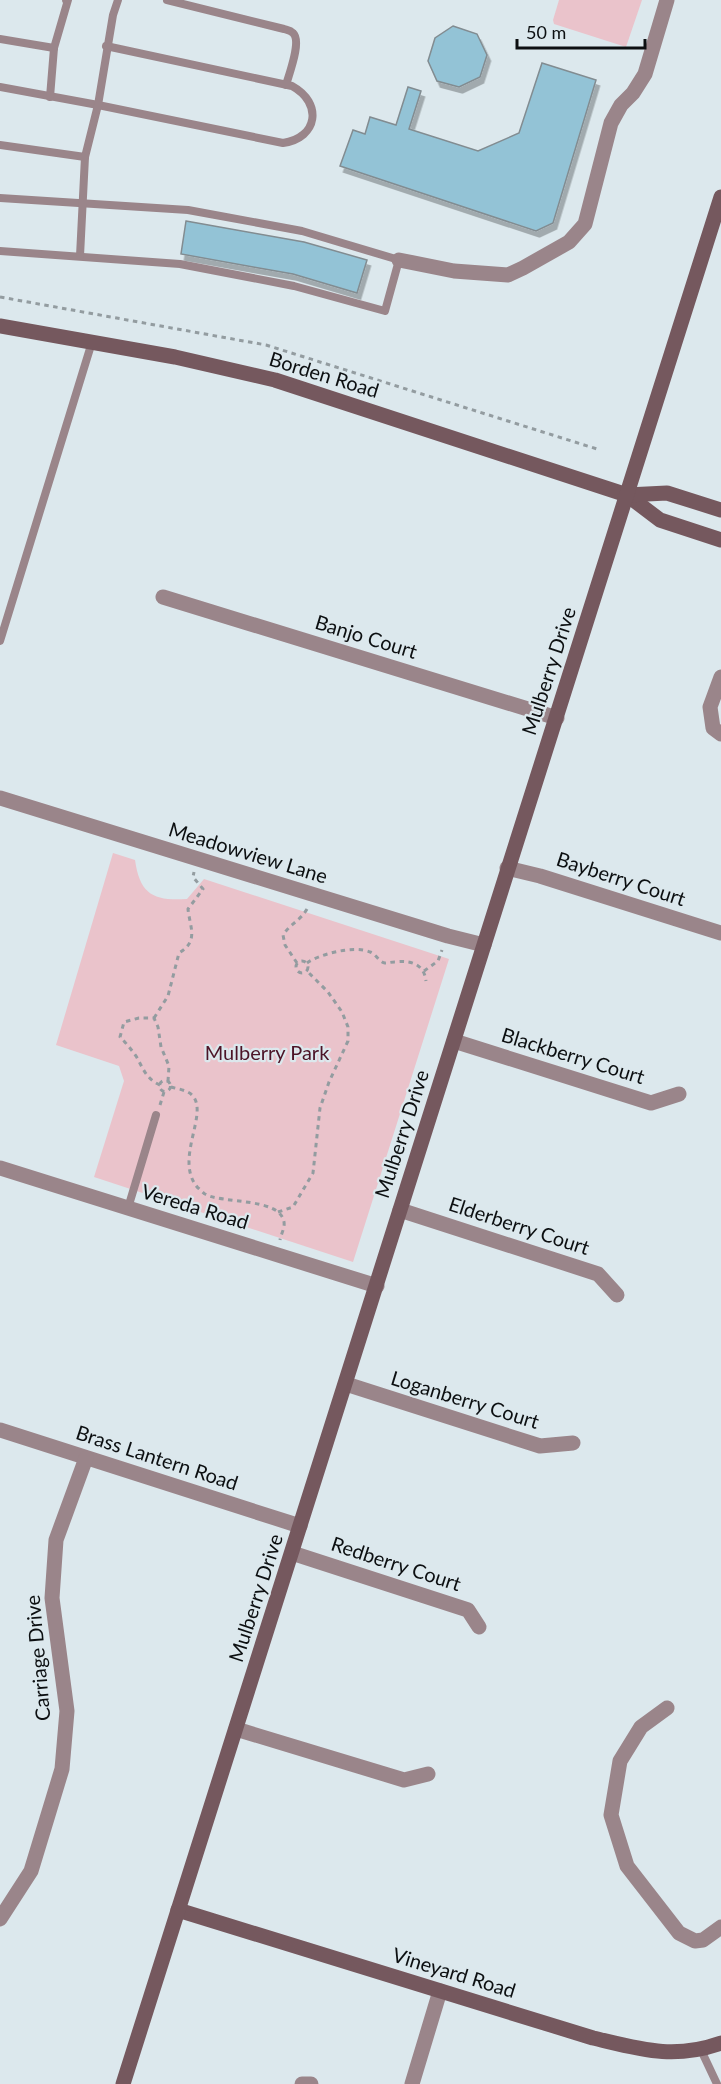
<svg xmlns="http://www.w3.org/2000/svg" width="721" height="2084" font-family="Lato,sans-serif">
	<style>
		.green { fill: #eac3cb }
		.building { fill: #93c3d6; stroke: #828c91; stroke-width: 1.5; filter: url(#shadow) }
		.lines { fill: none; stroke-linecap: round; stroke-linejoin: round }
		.path { stroke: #939ca0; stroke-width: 3; stroke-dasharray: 4.5 4.5; stroke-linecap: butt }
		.lane { stroke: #9a858a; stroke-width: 8 }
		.street { stroke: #9a858a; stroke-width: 15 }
		.secondary { stroke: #75585e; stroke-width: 15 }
		.labels { text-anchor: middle; stroke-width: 4.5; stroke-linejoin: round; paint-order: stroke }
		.street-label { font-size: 20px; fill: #0c0f11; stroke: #dce8ed }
		.park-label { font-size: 20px; fill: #4c1427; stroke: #dce8ed }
	</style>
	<defs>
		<filter id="shadow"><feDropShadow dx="3.5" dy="6" stdDeviation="0" flood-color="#0004"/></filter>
	</defs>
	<rect width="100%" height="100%" fill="#dce8ed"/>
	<g class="green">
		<polygon points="559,0 642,0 626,47 554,24 553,20"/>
		<path d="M113 853 135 860C140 895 154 901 187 899L204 879 449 959 353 1262 94 1177 124 1081 119 1066 56 1045Z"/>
	</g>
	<g class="building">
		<polygon points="453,26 477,34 487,55 480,77 459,87 437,81 428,61 435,38"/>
		<polygon points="542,63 596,80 553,223 536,231 340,166 353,130 365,134 370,117 396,125 408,87 421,91 409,129 478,151 519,133"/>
		<polygon points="186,221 304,242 367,260 357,293 293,274 181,254"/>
	</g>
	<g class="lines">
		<g class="path">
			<polyline points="0,297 266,345 597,449"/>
			<circle cx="302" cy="967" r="6"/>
			<path d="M297 963 285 945 283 935C290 924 300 921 307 909"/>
			<path d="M307 963C319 954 355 945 370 952 376 954 379 962 385 963 388 963 391 962 395 962 411 960 424 964 426 981"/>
			<polyline points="424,971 438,961 442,950"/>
			<path d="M154 1018 168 996 179 953C199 941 190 928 188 909L203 889 193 877 194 872"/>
			<circle cx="165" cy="1086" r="5.5"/>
			<path d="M160 1085C146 1079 143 1068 136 1056 131 1049 126 1043 120 1037L124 1022 139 1018H154L158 1027 161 1047 169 1066 168 1081"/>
			<path d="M171 1087C178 1089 187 1090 192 1095 210 1113 173 1160 198 1188 199 1188 204 1194 205 1194 221 1204 280 1197 284 1222 285 1228 281 1234 280 1240"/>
			<polyline points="160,1105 164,1092"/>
			<polyline points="278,1212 293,1207 313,1173 320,1108 329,1082 348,1041 348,1027 342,1012 328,992 307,971"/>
		</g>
		<g class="lane">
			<path d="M167 0 284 29C287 30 290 30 293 33 302 41 289 74 286 85"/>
			<polyline points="0,39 54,48"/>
			<path d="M0 87 98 105 283 143C318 138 323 103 292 86L106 46"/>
			<polyline points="50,97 54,48 68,0 66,0"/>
			<polyline points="0,145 85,157"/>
			<polyline points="0,198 188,210 302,231 399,260 385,311 294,286 180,264 0,251"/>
			<polyline points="80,256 85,157 98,105 113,15 118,0"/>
			<polyline points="0,641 92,342"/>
			<polyline points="128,1208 156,1115"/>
			<polyline points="701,2050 717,2084"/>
		</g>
		<g class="street">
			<polyline points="399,260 454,271 508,275 523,268 569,242 585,224 611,123 621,105 633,93 645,74 667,0"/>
			<polyline points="163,597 557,718"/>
			<polyline points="721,677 710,707 713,728 721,734"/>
			<polyline points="0,798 448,936 484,945"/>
			<polyline points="507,868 540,876 721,933"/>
			<polyline points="454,1041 651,1103 679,1094"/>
			<polyline points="0,1168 377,1286"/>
			<polyline points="400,1210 598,1274 617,1295"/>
			<polyline points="346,1384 540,1446 573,1443"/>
			<polyline points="0,1430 300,1526"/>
			<polyline points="292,1553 468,1610 479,1627"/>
			<polyline points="667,1708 641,1727 620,1761 611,1815 627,1866 679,1933 695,1941 703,1940 721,1927"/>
			<polyline points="236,1729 404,1780 428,1774"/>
			<polyline points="0,1919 31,1871 62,1769 67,1711 52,1598 56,1540 86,1458"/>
			<polyline points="302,2084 311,2084"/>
			<polyline points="412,2084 440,1991"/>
		</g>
		<g class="secondary">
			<polyline points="0,326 175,357 275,380 627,495 660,520 721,540"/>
			<polyline points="627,495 667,493 721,510"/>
			<path d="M178 1910 593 2038C640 2049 673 2060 721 2043"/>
			<polyline points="123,2084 721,197"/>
		</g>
	</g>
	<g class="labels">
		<g class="street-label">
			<text transform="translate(324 375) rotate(17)" y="7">Borden Road</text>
			<text transform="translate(366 637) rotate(17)" y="7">Banjo Court</text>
			<text transform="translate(549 671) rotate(-72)" y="7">Mulberry Drive</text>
			<text transform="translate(248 853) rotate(17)" y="7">Meadowview Lane</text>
			<text transform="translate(621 879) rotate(18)" y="7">Bayberry Court</text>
			<text transform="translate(573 1056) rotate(17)" y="7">Blackberry Court</text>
			<text transform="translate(402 1134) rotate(-72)" y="7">Mulberry Drive</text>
			<text transform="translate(195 1207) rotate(17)" y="7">Vereda Road</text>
			<text transform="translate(519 1226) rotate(18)" y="7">Elderberry Court</text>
			<text transform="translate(465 1400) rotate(17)" y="7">Loganberry Court</text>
			<text transform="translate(157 1458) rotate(18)" y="7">Brass Lantern Road</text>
			<text transform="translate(396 1564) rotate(18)" y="7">Redberry Court</text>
			<text transform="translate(256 1598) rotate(-72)" y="7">Mulberry Drive</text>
			<text transform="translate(38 1658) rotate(-95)" y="7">Carriage Drive</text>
			<text transform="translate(454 1973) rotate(17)" y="7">Vineyard Road</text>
		</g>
		<g class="park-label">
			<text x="267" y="1060">Mulberry Park</text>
		</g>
	</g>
	<path d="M517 39v9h128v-9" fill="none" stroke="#0c0f11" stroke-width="3"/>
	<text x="526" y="39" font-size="18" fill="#0c0f11" stroke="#dce8ed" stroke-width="4.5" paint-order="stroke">50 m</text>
</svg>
